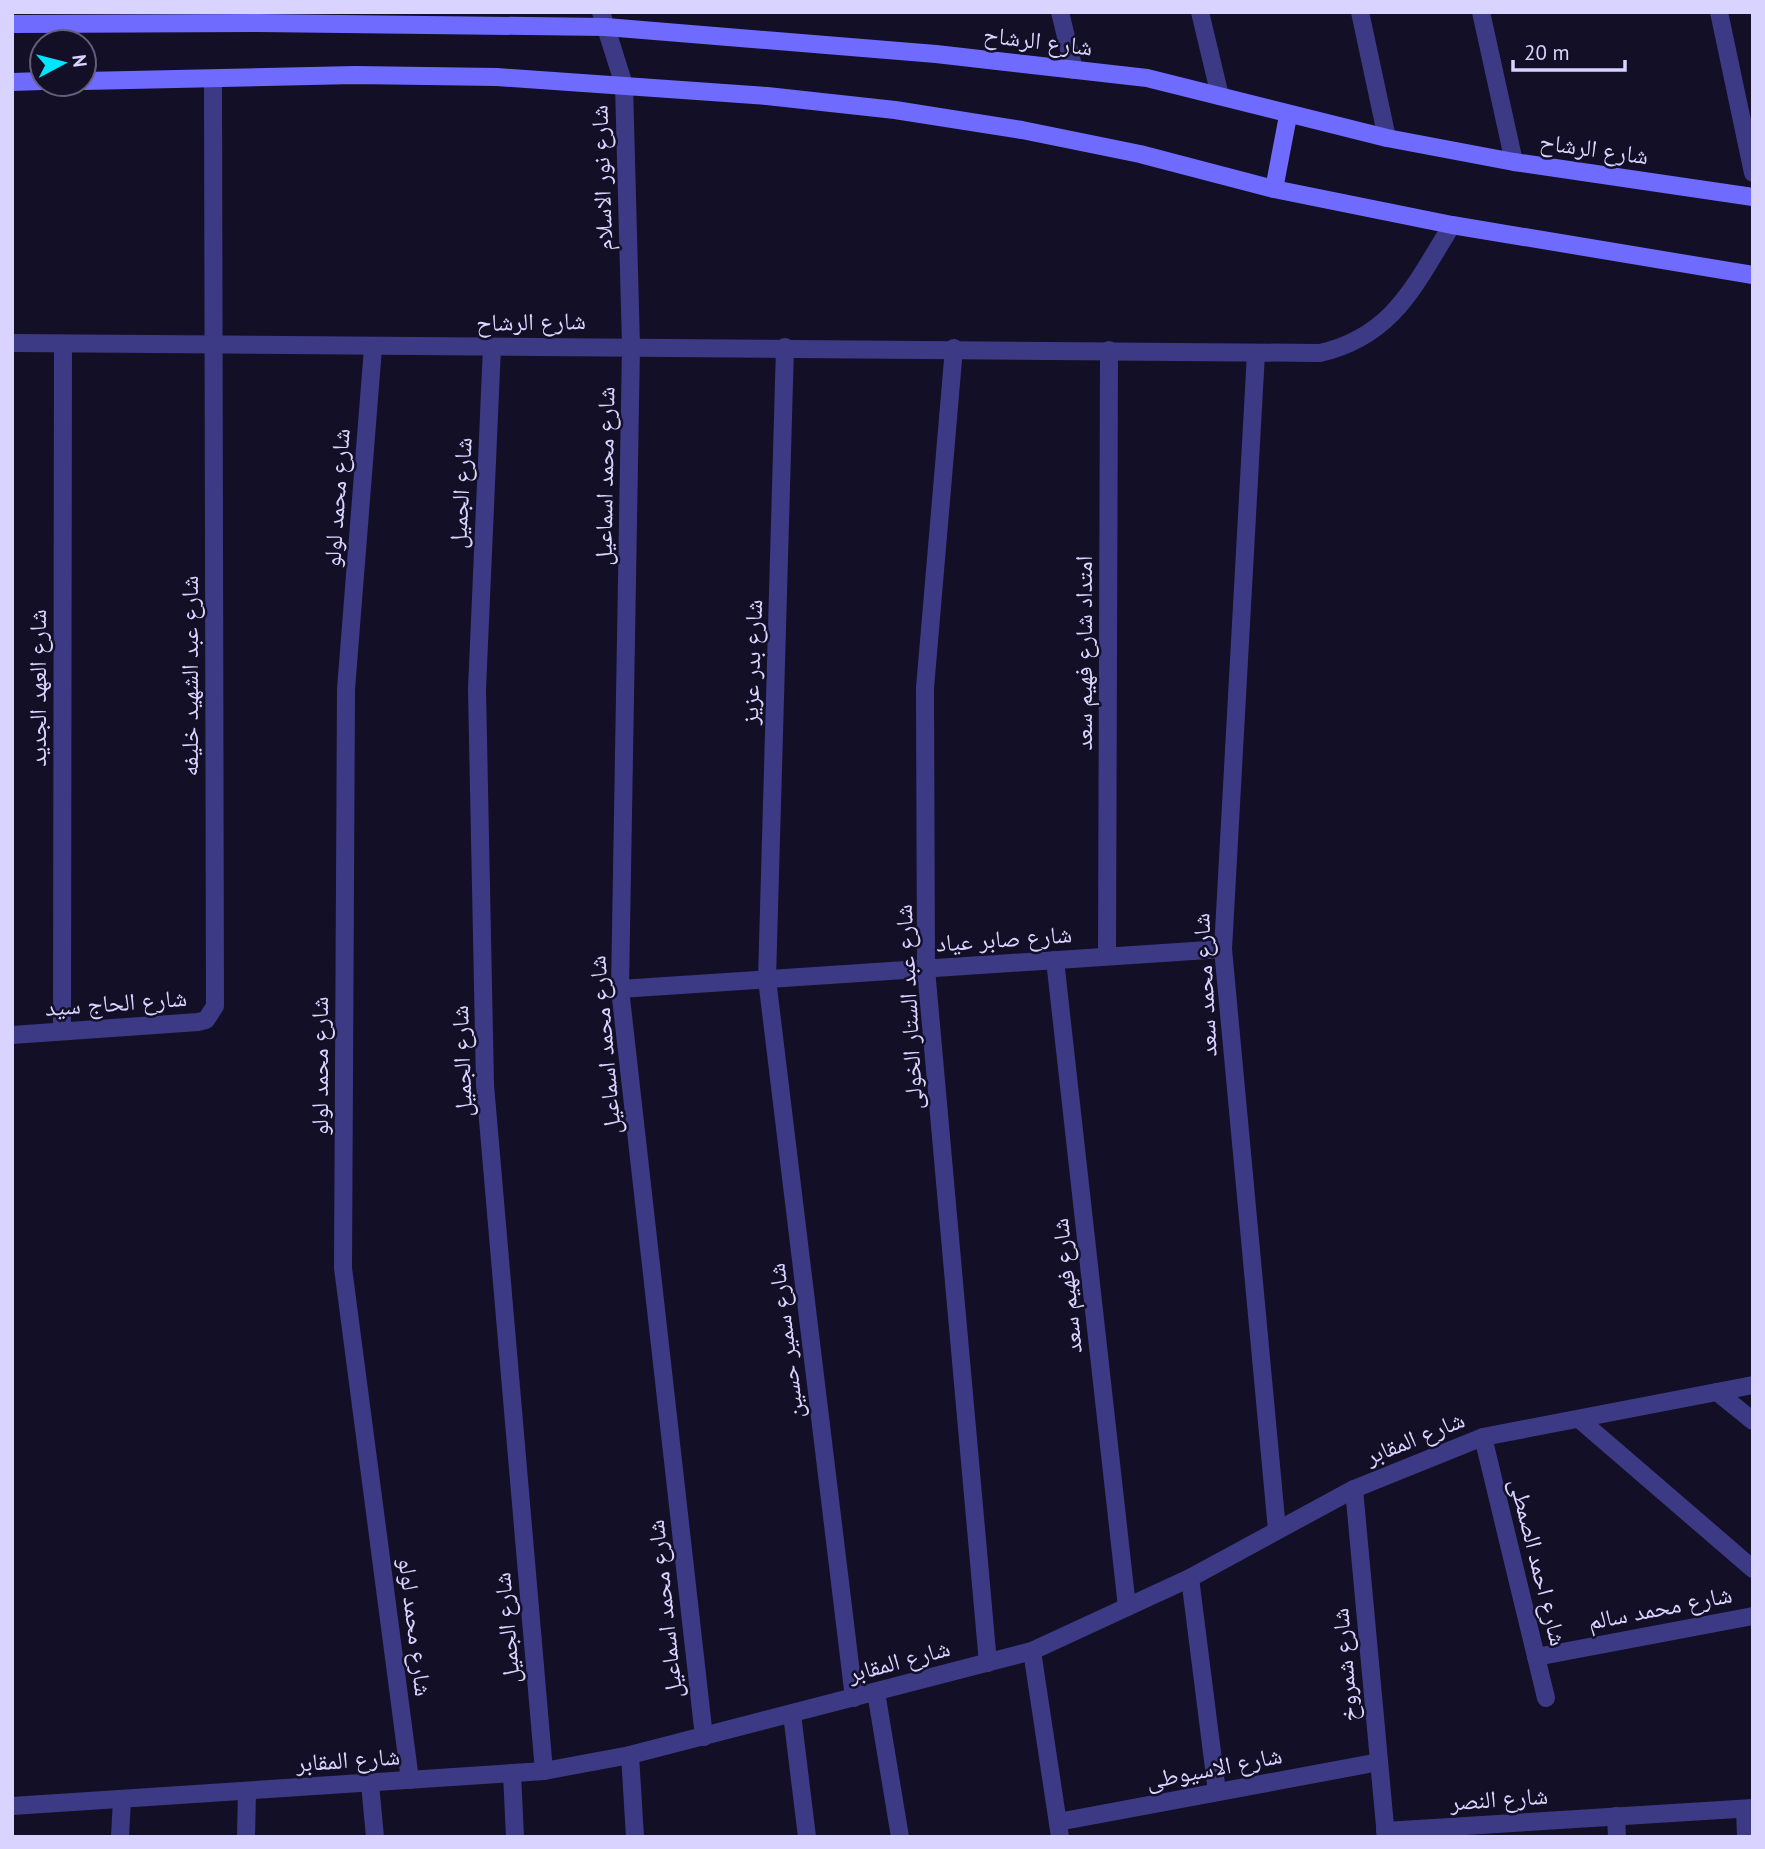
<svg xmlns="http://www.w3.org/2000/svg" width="1765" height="1849" font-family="'PT Sans','Noto Naskh Arabic',sans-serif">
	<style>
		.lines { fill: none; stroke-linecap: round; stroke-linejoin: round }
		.street { stroke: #3d3a85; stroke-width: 18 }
		.secondary { stroke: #6f6bff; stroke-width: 18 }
		.labels { text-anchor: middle; stroke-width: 5; stroke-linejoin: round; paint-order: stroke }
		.street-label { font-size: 24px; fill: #d9d4ff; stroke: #130f26 }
	</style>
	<rect width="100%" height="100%" fill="#130f26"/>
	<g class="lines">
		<g class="street">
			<polyline points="601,12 624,85 631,346 620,989 704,1737"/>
			<polyline points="1060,12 1074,70"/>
			<polyline points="1200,12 1220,96"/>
			<polyline points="1360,12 1387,138"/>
			<polyline points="1481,12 1514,162"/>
			<polyline points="1719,12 1753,173"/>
			<path d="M12 343 1320 353C1394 336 1415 284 1452 225"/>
			<polyline points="492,347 477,689 485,1085 544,1771"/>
			<polyline points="785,347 767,979 854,1698"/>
			<polyline points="373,348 346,689 343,1268 410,1780"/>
			<polyline points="954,348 925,688 926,969 988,1663"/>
			<polyline points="1256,353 1223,949 1277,1530"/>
			<polyline points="1107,956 1109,350"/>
			<polyline points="1055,960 1127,1607"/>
			<polyline points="620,989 1223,949"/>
			<polyline points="62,1031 63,344"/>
			<polyline points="12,1035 198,1022 206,1020 215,1006 213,79"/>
			<polyline points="1717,1392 1753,1421"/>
			<polyline points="1579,1419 1753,1569"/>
			<polyline points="1483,1437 1546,1698"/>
			<polyline points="1354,1489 1386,1837"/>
			<polyline points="1190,1578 1217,1792"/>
			<polyline points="1032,1651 1060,1837"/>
			<polyline points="1536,1657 1753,1616"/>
			<polyline points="876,1692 900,1837"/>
			<polyline points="792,1714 807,1837"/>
			<polyline points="630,1755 635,1837"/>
			<polyline points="512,1773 515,1837"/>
			<polyline points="370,1784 375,1837"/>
			<polyline points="12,1806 544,1771 630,1755 1032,1651 1190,1578 1354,1489 1483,1437 1753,1385"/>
			<polyline points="1745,1809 1746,1837"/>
			<polyline points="1616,1816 1617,1837"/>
			<polyline points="1058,1822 1379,1762"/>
			<polyline points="1385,1831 1753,1808"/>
			<polyline points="120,1837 122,1799"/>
			<polyline points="246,1837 247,1792"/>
		</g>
		<g class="secondary">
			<polyline points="12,24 258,23 606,27 936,54 1147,78 1387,138 1514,162 1753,197"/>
			<polyline points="84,81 355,75 497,77 767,96 895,110 1022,130 1140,154 1274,189 1452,225 1753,275"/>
			<polyline points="12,82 42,81"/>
			<polyline points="1274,189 1288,116"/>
		</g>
	</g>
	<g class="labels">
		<g class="street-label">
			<text transform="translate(1038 41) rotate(7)" y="8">شارع الرشاح</text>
			<text transform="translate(1594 149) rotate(8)" y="8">شارع الرشاح</text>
			<text transform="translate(602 178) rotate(-92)" y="8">شارع نور الاسلام</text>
			<text transform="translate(531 322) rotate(-1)" y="8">شارع الرشاح</text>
			<text transform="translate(605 476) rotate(-89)" y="8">شارع محمد اسماعيل</text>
			<text transform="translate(461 493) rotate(-87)" y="8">شارع الجميل</text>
			<text transform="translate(337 498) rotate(-86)" y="8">شارع محمد لولو</text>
			<text transform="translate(1084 653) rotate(-90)" y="8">امتداد شارع فهيم سعد</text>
			<text transform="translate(752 662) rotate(-88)" y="8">شارع بدر عزيز</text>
			<text transform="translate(190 676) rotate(-90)" y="8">شارع عبد الشهيد خليفه</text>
			<text transform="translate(38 688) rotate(-90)" y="8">شارع العهد الجديد</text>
			<text transform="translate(1004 939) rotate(-4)" y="8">شارع صابر عياد</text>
			<text transform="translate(1205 985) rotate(-93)" y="8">شارع محمد سعد</text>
			<text transform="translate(116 1003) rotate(-4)" y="8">شارع الحاج سيد</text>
			<text transform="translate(909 1007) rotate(-93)" y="8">شارع عبد الستار الخولى</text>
			<text transform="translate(605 1045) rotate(-95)" y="8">شارع محمد اسماعيل</text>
			<text transform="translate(462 1061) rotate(-92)" y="8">شارع الجميل</text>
			<text transform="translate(320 1066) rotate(-90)" y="8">شارع محمد لولو</text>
			<text transform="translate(1067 1286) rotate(-96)" y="8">شارع فهيم سعد</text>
			<text transform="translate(786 1341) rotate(-97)" y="8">شارع سمير حسين</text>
			<text transform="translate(1415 1438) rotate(-22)" y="8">شارع المقابر</text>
			<text transform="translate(1538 1562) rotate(76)" y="8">شارع احمد الصمطى</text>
			<text transform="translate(1660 1608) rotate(-11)" y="8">شارع محمد سالم</text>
			<text transform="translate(665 1609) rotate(-96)" y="8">شارع محمد اسماعيل</text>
			<text transform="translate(415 1627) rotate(83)" y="8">شارع محمد لولو</text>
			<text transform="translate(507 1628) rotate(-95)" y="8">شارع الجميل</text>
			<text transform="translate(899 1661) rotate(-15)" y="8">شارع المقابر</text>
			<text transform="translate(1345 1665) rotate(-95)" y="8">شارع شمروخ</text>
			<text transform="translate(348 1760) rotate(-4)" y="8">شارع المقابر</text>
			<text transform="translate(1214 1768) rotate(-11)" y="8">شارع الاسيوطى</text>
			<text transform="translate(1499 1799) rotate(-4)" y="8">شارع النصر</text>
		</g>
	</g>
	<rect width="1765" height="1849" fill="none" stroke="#d9d4ff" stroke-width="28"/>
	<g transform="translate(63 63) rotate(83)"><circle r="33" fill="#130f26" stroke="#625e7d" stroke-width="2"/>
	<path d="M0-5L12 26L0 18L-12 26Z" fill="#00e5ff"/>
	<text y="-10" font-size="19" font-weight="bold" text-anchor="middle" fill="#d9d4ff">N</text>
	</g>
	<path d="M1513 60v10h112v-10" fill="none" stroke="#d9d4ff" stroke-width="3.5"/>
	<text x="1524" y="60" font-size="21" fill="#d9d4ff" stroke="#130f26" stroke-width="5" paint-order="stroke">20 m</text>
</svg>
